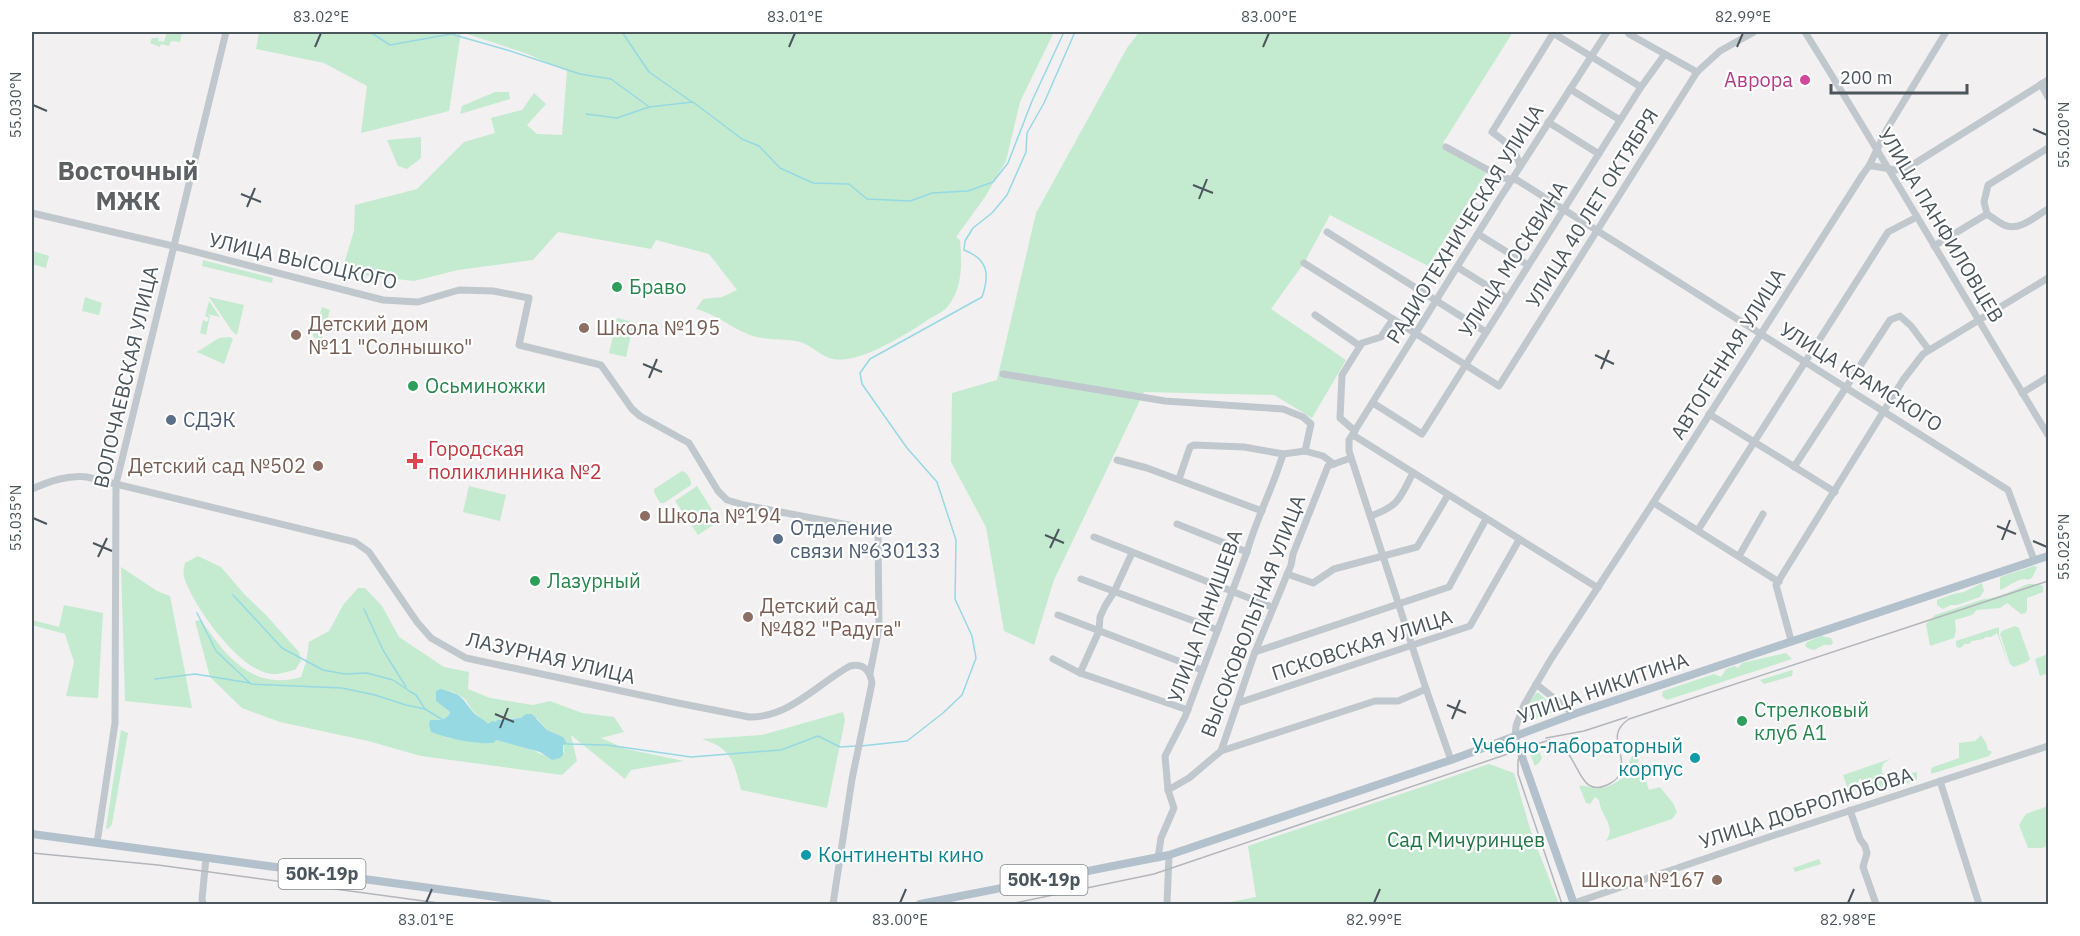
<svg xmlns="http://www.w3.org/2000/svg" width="2080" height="936" font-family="'IBM Plex Sans',sans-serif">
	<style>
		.green { fill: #c4ebd0; fill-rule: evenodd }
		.water { fill: #96d9e3 }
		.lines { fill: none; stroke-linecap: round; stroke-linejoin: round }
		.stream { stroke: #96d9e3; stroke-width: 1.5 }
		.minor { stroke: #c0c8cd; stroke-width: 7 }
		.major { stroke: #b3c1cc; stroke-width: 8 }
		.tram { stroke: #b3b6ba; stroke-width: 1.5 }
		.ticks { fill: none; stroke: #4a555c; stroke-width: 2 }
		.hotel-dot { fill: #d1479c; stroke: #fff; stroke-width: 2 }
		.leisure-dot { fill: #2e9e5b; stroke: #fff; stroke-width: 2 }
		.education-dot { fill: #8d6e63; stroke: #fff; stroke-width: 2 }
		.service-dot { fill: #5c6f8a; stroke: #fff; stroke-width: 2 }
		.health-dot { fill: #e0444e; stroke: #fff; stroke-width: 2 }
		.culture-dot { fill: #0f9aa8; stroke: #fff; stroke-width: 2 }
		.labels { text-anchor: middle; stroke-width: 4.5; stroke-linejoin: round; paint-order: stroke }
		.shield { fill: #fff; stroke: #80888d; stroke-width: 1.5 }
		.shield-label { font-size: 18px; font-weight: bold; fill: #4a555c }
		.hotel-label { font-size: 20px; fill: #b23c85; stroke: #fff; text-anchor: end }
		.street-label { font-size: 20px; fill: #4a555c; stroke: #fff }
		.leisure-label { font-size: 20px; fill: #27864d; stroke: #fff; text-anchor: start }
		.education-label { font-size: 20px; fill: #785e54; stroke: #fff; text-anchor: start }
		.service-label { font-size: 20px; fill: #4e5e75; stroke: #fff; text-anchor: start }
		.health-label { font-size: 20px; fill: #be3a42; stroke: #fff; text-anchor: start }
		.culture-label { font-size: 20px; fill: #0d838f; stroke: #fff; text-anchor: end }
		.park-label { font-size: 20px; fill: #227645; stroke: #fff }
		.district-label { font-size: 26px; font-weight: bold; fill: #5d6164; stroke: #fff }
		.neatline { fill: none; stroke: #4a555c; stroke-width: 2 }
		.ticks-label { font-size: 15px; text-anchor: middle; fill: #4a555c }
	</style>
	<rect width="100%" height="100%" fill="#f2f0f1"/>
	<g class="green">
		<polygon points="167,32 181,32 182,33 180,42 171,41 169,46 161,44 160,47 150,43 152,38 159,38 158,41 164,42"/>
		<path d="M259 32H1054L1020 102 1006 161 985 197 956 237 960 240C962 262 963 288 948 306 944 312 935 315 929 319 907 334 860 364 833 359 821 357 812 345 800 342 784 338 766 341 750 335 731 328 716 314 696 309L703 299 722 297 737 290 709 254 656 240 651 249 558 232 533 260 458 270 414 281 341 273 354 231 355 205 417 189 464 142 495 133 491 118 522 110 534 93 546 104 527 125 537 134 562 135 567 71 525 53 461 32 449 111 361 133 367 86 324 63 256 49Z"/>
		<polygon points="1139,32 1513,32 1443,143 1488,170 1428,266 1330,215 1304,263 1271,309 1346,360 1312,418 1274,395 1144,392 1054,580 1034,645 1004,631 986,527 951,462 952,393 997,380 1036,213 1127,48"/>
		<polygon points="495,92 509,92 510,99 460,114 462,106"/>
		<polygon points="421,137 421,158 407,169 398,166 387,140"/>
		<polygon points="33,251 49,256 46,268 32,264"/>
		<polygon points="203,260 273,278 272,283 202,266"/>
		<polygon points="85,297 102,303 99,315 82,311"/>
		<polygon points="209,297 244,305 237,335 232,331"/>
		<polygon points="209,301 220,317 207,314 210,316 206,335 200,333 203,320 207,322 209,318 205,316"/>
		<polygon points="322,307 330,310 322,339 314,338 313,335"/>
		<polygon points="617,318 634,322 626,357 609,353"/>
		<polygon points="230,337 233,339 224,364 197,352 219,338"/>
		<path d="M682 471C687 472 692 481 691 485L664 503H660L654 492V489Z"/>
		<polygon points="469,486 506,495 500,521 463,512"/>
		<polygon points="697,486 719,521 698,535 675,501"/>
		<path d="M198 556 221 567 245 595 265 614 299 652 301 661 295 670C288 671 279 675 272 674 240 672 193 606 184 577 183 573 184 568 185 563Z"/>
		<path d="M2034 566 2037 567C2030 586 2029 576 2017 581 2011 583 2007 588 2000 590V577Z"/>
		<polygon points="121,567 157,591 170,596 192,708 125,701"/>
		<polygon points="1982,583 1984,591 1980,597 1957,605 1951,605 1943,609 1937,605 1937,600 1953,594 1964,592"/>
		<path d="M2028 584H2039L2043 586V592L2027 598V610L2026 613 2021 614 2007 603 2000 608 1977 610 1972 615 1955 620 1956 631 1954 638 1930 646 1926 624 1935 615 1984 599C1997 599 2015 589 2028 584Z"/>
		<path d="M358 588H365L382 606 399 637 444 667 469 672 468 689 490 698 533 705 550 701 582 713 614 717 624 732 601 738 626 749 684 761 631 770 625 779 571 735 577 761 562 775 421 756 368 741 280 722 242 708 210 677 195 621 201 620C226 656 252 691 301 677L306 662 309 642 329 631 343 605ZM441 689 453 692 465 699 472 710 488 725 504 718H537L547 730 563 737 564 752 548 757 525 747 496 740 478 743 444 737 447 718 450 712 446 709Z"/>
		<polygon points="64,605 103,613 98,698 66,696 74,662 65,634 32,625 32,620 59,627"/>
		<polygon points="2015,626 2019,628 2030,659 2027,662 2014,667 2010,664 2000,634 2002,631"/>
		<polygon points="1999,627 1999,635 2009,666 1997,633 1991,637 1985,637 1984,639 1972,641 1969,644 1964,644 1962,647 1959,648 1956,646 1956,641"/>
		<polygon points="1821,636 1831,638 1833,643 1831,645 1824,645 1814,650 1807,648 1805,645 1807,642"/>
		<polygon points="1786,653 1792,659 1667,700 1662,696 1663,691 1714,674 1721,677 1726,669 1735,666 1738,668 1742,663"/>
		<polygon points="2048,654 2048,673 2040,676 2035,659"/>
		<polygon points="1792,670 1793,671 1792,676 1764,684 1760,680"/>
		<polygon points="1536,693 1539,693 1557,711 1522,723 1526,707"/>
		<path d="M843 712 845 720 827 808 741 790C734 763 732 748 702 739L762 735Z"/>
		<polygon points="121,730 128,733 112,824 108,829 106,828"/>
		<polygon points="1981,735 1986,743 1988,750 1992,752 1989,756 1931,774 1931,769 1933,767 1959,758 1959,743 1975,741"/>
		<polygon points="1538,748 1542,758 1539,763 1535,766 1529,752"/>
		<path d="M1636 755 1639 761 1635 765 1632 770 1643 771 1649 790 1660 787 1673 803 1677 812 1672 819 1606 841C1617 825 1600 816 1599 800L1595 797 1590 804 1586 803 1579 786C1585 785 1588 787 1593 788 1608 790 1617 782 1628 773V764L1632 756Z"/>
		<path d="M1890 759C1888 761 1884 762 1883 765 1879 771 1885 779 1892 779 1900 778 1909 773 1917 772V780L1863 797 1861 795 1866 785 1860 778 1852 795H1850L1843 775Z"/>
		<polygon points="1489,764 1514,773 1531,832 1559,904 1220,904 1256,897 1248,846"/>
		<polygon points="2048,806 2048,846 2042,848 2028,848 2019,825 2026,814"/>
		<polygon points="1819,859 1821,864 1795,872 1793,868"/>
	</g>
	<path class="water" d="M441 689C463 695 460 696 473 712 478 717 485 720 488 724L492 721 496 722 497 720 521 718 526 714H532L547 730 563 737 567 744 563 745V755L560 758 552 760 540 752 496 740 493 743C472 744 450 739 431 732L429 725 430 720H443L449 715 450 712 436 701V691Z"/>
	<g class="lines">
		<g class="stream">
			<polyline points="370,32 390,45 451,34 507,50 580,74 611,79 648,106"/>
			<polyline points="622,32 649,72 692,102"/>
			<polyline points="586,114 617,118 649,107 693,102 742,139 759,146 780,168 813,183 849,184 867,199 910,201 932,193 968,191 993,182 1008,163 1032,101 1064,32"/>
			<polyline points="233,595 282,648 323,670 345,674 367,673 393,680 408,690"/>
			<polyline points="364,609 383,650 406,687"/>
			<polyline points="197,613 216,651 251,684 342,688 375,695 406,705 425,709"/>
			<polyline points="155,679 195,674 250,683"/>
			<polyline points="409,691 416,695 425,709 443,720"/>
			<polyline points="567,744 607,745 691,757 781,750 818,736 840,747 856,746"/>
			<path d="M861 746 907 741 943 713 962 695 976 658 972 636 955 599 956 540 937 482 907 448 862 384 860 373 870 359 982 297C990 274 988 259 964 250L965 241 973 228 992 213 1007 195 1026 152 1027 133 1044 103 1075 32"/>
		</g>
		<g class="minor">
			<path d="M1805 32C1888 165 1966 301 2048 435"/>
			<polyline points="1553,33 1641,87"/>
			<polyline points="1629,34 1697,72"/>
			<polyline points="2041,84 2048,97"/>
			<polyline points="1570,89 1620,120"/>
			<polyline points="1548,122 1599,154"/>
			<polyline points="1446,147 1503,178 1517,180 2008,490 2034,560"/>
			<path d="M1520 166C1516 149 1506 142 1492 132L1554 32"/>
			<polyline points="1869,166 1887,129 1946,32"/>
			<polyline points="32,213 173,246 383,300 418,302 459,290 493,291 529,298 519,345 601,365 632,409 640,416 689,443 718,491 727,500 744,505 875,530 878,535 879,628 870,673"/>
			<polyline points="1987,214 1984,202 1988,185 2048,148"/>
			<polyline points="1327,232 1486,332"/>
			<polyline points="1478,234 1528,265"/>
			<path d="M1934 246 1987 214C1993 218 1998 222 2004 225 2019 232 2036 216 2048 209"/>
			<polyline points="1304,263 1499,386 1697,72 1720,51 1754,32"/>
			<polyline points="1457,267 1507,298"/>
			<polyline points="1315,315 1360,346"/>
			<polyline points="1003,374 1165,401 1283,409 1303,417 1311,424 1305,451"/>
			<polyline points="2022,393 2048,377"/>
			<polyline points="1373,403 1422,434 1641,87 1665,54"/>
			<polyline points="1709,414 1835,492"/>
			<polyline points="1355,431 1340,418 1342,375 1362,343 1381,337 1393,319"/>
			<polyline points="1353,435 1598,588"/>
			<polyline points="1117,460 1147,468 1262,511"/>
			<polyline points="1794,467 1890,320 1900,316 1911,326 1929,350"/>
			<polyline points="1179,479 1190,447 1194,445 1244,447 1283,454 1305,451 1323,456 1334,464"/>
			<path d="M32 489C50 481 67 475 87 477L355 542 369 552 417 622 431 638 466 658 678 703 749 717C789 718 817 684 850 666 863 663 870 670 872 683L852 779 833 904"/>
			<polyline points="1654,503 1779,582"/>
			<path d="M1371 516C1400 505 1399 499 1413 473"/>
			<polyline points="1177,524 1247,552"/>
			<polyline points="1698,530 1888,232 1917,217"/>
			<polyline points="1094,537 1272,607"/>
			<polyline points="1739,556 1763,514"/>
			<polyline points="1287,574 1313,583 1334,569 1417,547 1448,495"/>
			<polyline points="1081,579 1218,630"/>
			<polyline points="1058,615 1202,670"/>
			<polyline points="1791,640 1776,585 1903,380 1923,354 2048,278"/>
			<polyline points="1255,652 1449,587 1486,519"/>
			<polyline points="1053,659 1080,673 1188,710"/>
			<polyline points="1080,673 1099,631 1100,617 1105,606 1114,592 1132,553"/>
			<polyline points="1536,684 1574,714"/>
			<polyline points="1238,703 1470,626 1519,540"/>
			<polyline points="1515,737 1516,726 1524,705 1551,659 1651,506 1863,174 1869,166 1873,166 1896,170 1909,167 2048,80"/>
			<polyline points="1221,751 1375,701 1398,701 1426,689"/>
			<polyline points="1451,760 1426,689 1349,451 1349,440 1500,198 1607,32"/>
			<polyline points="1940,781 1979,904"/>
			<path d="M1168 790 1165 756 1185 717 1247 552C1256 519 1273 488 1283 454"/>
			<polyline points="1850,810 1860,839 1865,846 1867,853 1863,867 1876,904"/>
			<polyline points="97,843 115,723 116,484 226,32"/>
			<polyline points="1158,858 1161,838 1174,808 1168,790 1189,778 1221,751 1255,652 1291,565 1293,554 1328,466 1351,458"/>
			<polyline points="1574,903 1766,838 2048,746"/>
			<polyline points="203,904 202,899 206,858"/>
			<polyline points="1167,904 1169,855"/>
		</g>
		<g class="major">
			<polyline points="1515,737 1574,904"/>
			<polyline points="32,834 548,904"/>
			<polyline points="920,904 1169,855 1451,760 1574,714 2048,556"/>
		</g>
		<g class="tram">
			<polyline points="1546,738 1584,731 1627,717"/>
			<polyline points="1528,745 1518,760 1518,774 1562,904"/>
			<polyline points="32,853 158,865 446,904"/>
			<path d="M1010 904 1154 874 1549 740C1582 748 1575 802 1609 784 1615 781 1620 776 1621 770 1626 751 1605 735 1629 719L2048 581"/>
		</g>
	</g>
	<path class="ticks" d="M315 47 321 33M789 47 795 33M1263 47 1269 33M1737 47 1743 33M33 105 47 111M2033 129 2047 135M1193 185 1213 193M241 194 261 202M1199 199 1207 179M247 207 255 188M1595 355 1614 364M643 364 662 372M1601 369 1609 350M649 378 657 359M33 518 47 524M1997 526 2016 534M1045 535 1064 543M2002 540 2010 520M2033 541 2047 547M93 543 112 551M1050 548 1059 529M98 557 107 538M1447 705 1466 713M495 714 514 722M1452 719 1460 700M500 728 508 708M426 903 432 889M900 903 906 889M1374 903 1380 889M1848 903 1854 889"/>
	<circle class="hotel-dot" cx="1805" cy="80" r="6"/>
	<g class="leisure-dot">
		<circle cx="617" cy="287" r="6"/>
		<circle cx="413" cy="386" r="6"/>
		<circle cx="535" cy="581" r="6"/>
		<circle cx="1742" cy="721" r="6"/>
	</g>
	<g class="education-dot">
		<circle cx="584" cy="328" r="6"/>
		<circle cx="296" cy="335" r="6"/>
		<circle cx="318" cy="466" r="6"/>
		<circle cx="645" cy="516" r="6"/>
		<circle cx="748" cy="617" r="6"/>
		<circle cx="1717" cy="880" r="6"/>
	</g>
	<g class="service-dot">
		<circle cx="171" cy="420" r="6"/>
		<circle cx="778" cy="539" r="6"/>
	</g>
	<path class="health-dot" d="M412 452h6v6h6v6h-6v6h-6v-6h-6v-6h6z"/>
	<g class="culture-dot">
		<circle cx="1695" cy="758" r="6"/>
		<circle cx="806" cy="855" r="6"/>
	</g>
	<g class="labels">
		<g class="shield">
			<rect x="278.5" y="859" width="87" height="30" rx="4.5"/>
			<rect x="1000.5" y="865" width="87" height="30" rx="4.5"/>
		</g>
		<g class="shield-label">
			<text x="322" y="880">50К-19р</text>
			<text x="1044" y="886">50К-19р</text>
		</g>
		<g class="hotel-label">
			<text x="1793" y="87">Аврора</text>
		</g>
		<g class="street-label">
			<text transform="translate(1592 208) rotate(-58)" y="7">УЛИЦА 40 ЛЕТ ОКТЯБРЯ</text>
			<text transform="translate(1465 224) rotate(-58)" y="7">РАДИОТЕХНИЧЕСКАЯ УЛИЦА</text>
			<text transform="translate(1941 225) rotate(59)" y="7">УЛИЦА ПАНФИЛОВЦЕВ</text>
			<text transform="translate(1513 259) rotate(-57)" y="7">УЛИЦА МОСКВИНА</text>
			<text transform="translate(303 261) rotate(13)" y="7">УЛИЦА ВЫСОЦКОГО</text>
			<text transform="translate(1728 354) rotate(-58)" y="7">АВТОГЕННАЯ УЛИЦА</text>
			<text transform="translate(126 377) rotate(-77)" y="7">ВОЛОЧАЕВСКАЯ УЛИЦА</text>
			<text transform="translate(1861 377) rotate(32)" y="7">УЛИЦА КРАМСКОГО</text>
			<text transform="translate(1205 616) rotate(-70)" y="7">УЛИЦА ПАНИШЕВА</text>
			<text transform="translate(1253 616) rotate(-69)" y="7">ВЫСОКОВОЛЬТНАЯ УЛИЦА</text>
			<text transform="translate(1362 645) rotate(-18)" y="7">ПСКОВСКАЯ УЛИЦА</text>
			<text transform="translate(551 658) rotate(13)" y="7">ЛАЗУРНАЯ УЛИЦА</text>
			<text transform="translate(1603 688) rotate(-19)" y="7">УЛИЦА НИКИТИНА</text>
			<text transform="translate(1806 808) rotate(-18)" y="7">УЛИЦА ДОБРОЛЮБОВА</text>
		</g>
		<g class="leisure-label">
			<text x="629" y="294">Браво</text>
			<text x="425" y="393">Осьминожки</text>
			<text x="547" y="588">Лазурный</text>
			<text x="1754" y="717">Стрелковый<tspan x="1754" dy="23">клуб А1</tspan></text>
		</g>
		<g class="education-label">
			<text x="308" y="331">Детский дом<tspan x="308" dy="23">№11 "Солнышко"</tspan></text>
			<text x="596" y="335">Школа №195</text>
			<text x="306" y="473" text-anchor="end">Детский сад №502</text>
			<text x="657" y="523">Школа №194</text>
			<text x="760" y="613">Детский сад<tspan x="760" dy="23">№482 "Радуга"</tspan></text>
			<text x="1705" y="887" text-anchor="end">Школа №167</text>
		</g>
		<g class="service-label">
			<text x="183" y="427">СДЭК</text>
			<text x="790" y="535">Отделение<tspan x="790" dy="23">связи №630133</tspan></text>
		</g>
		<g class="health-label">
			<text x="428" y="456">Городская<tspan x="428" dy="23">поликлинника №2</tspan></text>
		</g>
		<g class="culture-label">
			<text x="1683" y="753">Учебно-лабораторный<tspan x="1683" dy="23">корпус</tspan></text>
			<text x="818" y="862" text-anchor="start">Континенты кино</text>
		</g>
		<g class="park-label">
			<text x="1466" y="847">Сад Мичуринцев</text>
		</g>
		<g class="district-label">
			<text x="128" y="180">Восточный<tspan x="128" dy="30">МЖК</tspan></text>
		</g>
	</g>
	<rect width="2080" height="936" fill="none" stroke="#ffffff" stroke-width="66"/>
	<path d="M1831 84v9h136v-9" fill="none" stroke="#4a555c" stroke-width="3"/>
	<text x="1840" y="84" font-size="18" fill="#4a555c" stroke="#ffffff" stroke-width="4.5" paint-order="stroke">200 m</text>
	<rect x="33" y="33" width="2014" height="870" class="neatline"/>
	<g class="ticks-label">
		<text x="321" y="22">83.02°E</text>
		<text x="795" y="22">83.01°E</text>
		<text x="1269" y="22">83.00°E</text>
		<text x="1743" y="22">82.99°E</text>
		<text transform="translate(16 105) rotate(-90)" y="5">55.030°N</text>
		<text transform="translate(2064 135) rotate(-90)" y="5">55.020°N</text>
		<text transform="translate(16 518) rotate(-90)" y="5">55.035°N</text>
		<text transform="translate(2064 547) rotate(-90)" y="5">55.025°N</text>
		<text x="426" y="925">83.01°E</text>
		<text x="900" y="925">83.00°E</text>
		<text x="1374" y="925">82.99°E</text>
		<text x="1848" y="925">82.98°E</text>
	</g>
</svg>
